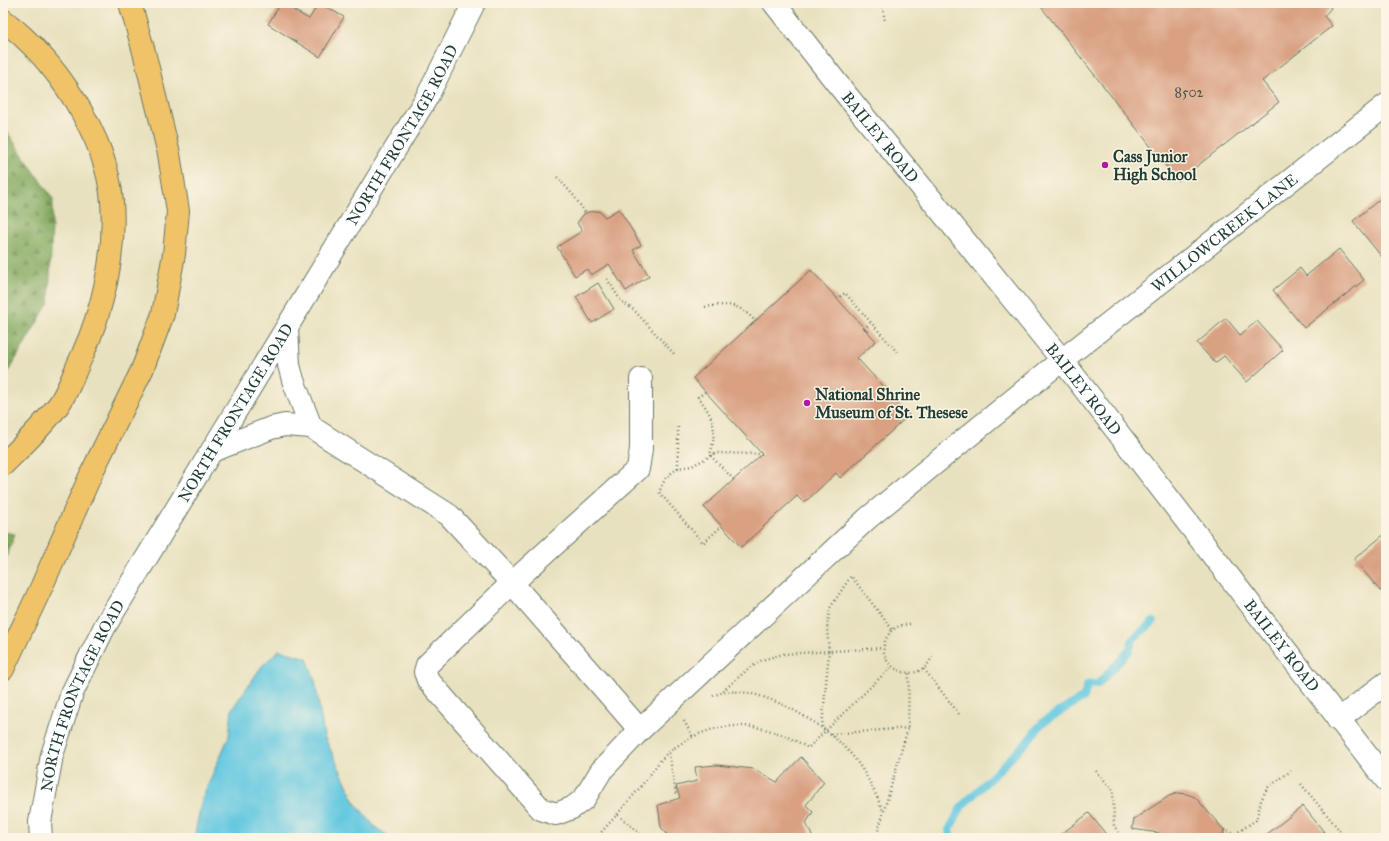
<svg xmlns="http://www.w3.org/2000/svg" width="1389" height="841" font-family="'IM FELL Great Primer',serif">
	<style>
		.forest { fill: url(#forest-firs); stroke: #517349 }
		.water { fill: #62c7e0; stroke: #40828a }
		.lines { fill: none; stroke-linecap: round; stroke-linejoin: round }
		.stream { stroke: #62c7e0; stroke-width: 8 }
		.building { fill: #d9a082 }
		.minor-casing { stroke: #657665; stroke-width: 24 }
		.highway-casing { stroke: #657665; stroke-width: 24 }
		.path { stroke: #657665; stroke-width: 2.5; stroke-dasharray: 1 3; stroke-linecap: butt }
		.minor { stroke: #fff; stroke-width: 22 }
		.highway { stroke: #f1c369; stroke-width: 22 }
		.poi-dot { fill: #b5179e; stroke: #fcf5e5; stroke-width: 1.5 }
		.labels { text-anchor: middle; stroke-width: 3; stroke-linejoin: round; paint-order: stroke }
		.number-label { font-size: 14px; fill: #4e5648 }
		.street-label { font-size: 16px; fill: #1f3d34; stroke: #fcf5e5 }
		.poi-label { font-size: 16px; font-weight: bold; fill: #1f3d34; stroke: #fcf5e5; text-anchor: start }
	</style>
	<defs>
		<pattern id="forest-firs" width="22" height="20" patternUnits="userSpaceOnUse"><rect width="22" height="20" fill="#83a95e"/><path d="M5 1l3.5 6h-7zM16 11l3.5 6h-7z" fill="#6b8b4e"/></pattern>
	</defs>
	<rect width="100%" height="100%" fill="#fcf5e5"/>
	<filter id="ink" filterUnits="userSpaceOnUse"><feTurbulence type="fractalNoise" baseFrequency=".025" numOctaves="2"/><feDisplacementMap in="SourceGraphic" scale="8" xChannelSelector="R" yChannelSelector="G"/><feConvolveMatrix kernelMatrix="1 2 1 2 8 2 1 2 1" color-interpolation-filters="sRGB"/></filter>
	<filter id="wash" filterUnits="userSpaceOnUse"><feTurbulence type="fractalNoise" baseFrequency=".012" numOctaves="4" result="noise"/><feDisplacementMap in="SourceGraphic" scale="16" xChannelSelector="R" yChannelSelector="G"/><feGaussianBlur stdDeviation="0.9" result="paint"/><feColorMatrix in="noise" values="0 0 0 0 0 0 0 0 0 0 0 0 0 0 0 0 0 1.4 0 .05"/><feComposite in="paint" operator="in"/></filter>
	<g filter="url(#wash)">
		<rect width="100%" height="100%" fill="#e8e1bf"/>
		<g class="forest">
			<polygon points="3,126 53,199 49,302 3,381"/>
			<polygon points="3,532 15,534 3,567"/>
		</g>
		<polygon class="water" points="279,650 307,658 315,681 324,736 356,804 376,828 392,838 194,838 202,799 229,736 232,709 262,666"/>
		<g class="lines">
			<polyline class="stream" points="950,838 949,830 962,806 1026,743 1043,722 1084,697 1087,685 1098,684 1129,651 1133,639 1153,622"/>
		</g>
		<g id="blocks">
			<g class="building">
				<polygon points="281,3 309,19 319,3 344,17 320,57 268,24"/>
				<polygon points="1038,3 1327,3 1331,8 1324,16 1332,26 1262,81 1279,102 1178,181"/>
				<polygon points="1386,194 1386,260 1385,261 1353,221"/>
				<polygon points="619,209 641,245 633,250 649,276 626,291 609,264 591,275 587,269 575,276 557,247 582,231 577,223 583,215 588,212 599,211 605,217"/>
				<polygon points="1339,249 1364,280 1304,328 1273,290 1300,268 1306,276"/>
				<polygon points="811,270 876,341 857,358 909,415 840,478 836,473 804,503 797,496 741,547 704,507 762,454 693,378"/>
				<polygon points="598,283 614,309 592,323 576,297"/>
				<polygon points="1226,318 1240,335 1257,321 1283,350 1247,382 1224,356 1215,363 1197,343"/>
				<polygon points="1386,533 1386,586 1380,591 1354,559"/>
				<polygon points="801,757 824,782 806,805 813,812 806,823 813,838 670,838 661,827 658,805 680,798 676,786 697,781 695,767 716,765 754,769 777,782"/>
				<polygon points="1178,793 1187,794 1195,797 1224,830 1223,838 1158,838 1159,833 1132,829 1134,819 1169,796"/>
				<polygon points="1303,806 1329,838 1262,838"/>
				<polygon points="1089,813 1109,838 1056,838"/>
			</g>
		</g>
	</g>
	<g filter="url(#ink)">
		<use href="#blocks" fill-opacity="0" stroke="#657665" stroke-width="1"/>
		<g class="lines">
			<defs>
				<g id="minor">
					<path id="s1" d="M774 3 836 82 1062 360 1386 780"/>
					<path id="s2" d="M311 427 449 515 512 583 640 730 868 518 1062 360 1386 105"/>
					<polyline points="212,451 271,428 285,425 311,427 293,380 289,365 287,328"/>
					<polyline points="1338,720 1386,683"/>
					<polyline points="640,730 601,771 584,799 572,808 556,814 541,809 428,680 425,672 427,665 512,583 638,469 641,449 641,379"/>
					<path id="s3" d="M41 838 40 822 52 755 72 693 105 626 427 97 474 3"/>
				</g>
				<g id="highway">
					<path d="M3 20C55 59 107 136 112 202 116 254 103 309 82 356 74 372 68 393 57 407 41 428 21 447 3 465"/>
					<polyline points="3,669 41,588 92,472 142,370 163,314 174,254 178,211 169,154 144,52 130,3"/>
				</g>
			</defs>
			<use href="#minor" class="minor-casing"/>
			<use href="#highway" class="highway-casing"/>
			<g class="path">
				<polyline points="882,3 885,22"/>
				<polyline points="557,177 574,196 586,214"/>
				<polyline points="607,279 621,301 634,310 675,355"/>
				<polyline points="837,299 845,293 897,352"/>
				<path d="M705 307C728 304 738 302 755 321"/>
				<polyline points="864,329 870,323"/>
				<path d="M705 392 698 397C715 419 717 428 710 455L734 480"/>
				<polyline points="678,423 678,468 692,466 716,453 762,454"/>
				<polyline points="678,468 666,477 659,492 703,543 722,526"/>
				<path d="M910 624C899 625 892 628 887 637 870 668 923 691 933 653"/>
				<polyline points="924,669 959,714"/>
				<polyline points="723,691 748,669 762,660 783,654 883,648"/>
				<path d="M713 696C750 677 826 724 850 753 865 770 874 790 883 811"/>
				<polyline points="684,721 693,737"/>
				<polyline points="822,727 829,651 827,629 830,608 851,576 892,629"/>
				<polyline points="831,734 908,728"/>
				<polyline points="669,753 676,794"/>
				<polyline points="1096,771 1113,790 1114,826 1123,838"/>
				<polyline points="1301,784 1346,838"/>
				<polyline points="618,815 644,837 654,836 656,838"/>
				<polyline points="1224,830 1235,834 1256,820 1261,801 1267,788 1291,771"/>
				<path d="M596 838C613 819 630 800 646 780 653 771 660 759 669 752 713 717 762 719 808 748L892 666"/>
				<polyline points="876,838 908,728 909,673"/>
			</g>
			<use href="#minor" class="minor"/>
			<use href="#highway" class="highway"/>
		</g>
	</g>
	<g class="poi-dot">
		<circle cx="1105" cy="165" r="4"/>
		<circle cx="807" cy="403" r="4"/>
	</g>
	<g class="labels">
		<g class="number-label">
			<text x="1189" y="97">8502</text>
		</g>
		<g class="street-label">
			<text dy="6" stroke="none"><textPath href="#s3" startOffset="798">NORTH FRONTAGE ROAD</textPath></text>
			<text dy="6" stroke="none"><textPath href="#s1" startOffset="171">BAILEY ROAD</textPath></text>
			<text dy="6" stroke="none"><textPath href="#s2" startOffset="1219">WILLOWCREEK LANE</textPath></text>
			<text dy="6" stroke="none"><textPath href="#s1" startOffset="495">BAILEY ROAD</textPath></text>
			<text dy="6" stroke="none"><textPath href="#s3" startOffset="474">NORTH FRONTAGE ROAD</textPath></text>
			<text dy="6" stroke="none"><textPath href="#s1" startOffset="819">BAILEY ROAD</textPath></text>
			<text dy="6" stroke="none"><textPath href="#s3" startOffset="150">NORTH FRONTAGE ROAD</textPath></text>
		</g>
		<g class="poi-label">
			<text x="1113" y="162">Cass Junior<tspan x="1113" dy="18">High School</tspan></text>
			<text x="815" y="400">National Shrine<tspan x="815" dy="18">Museum of St. Thesese</tspan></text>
		</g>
	</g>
	<rect width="1389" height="841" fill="none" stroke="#fcf5e5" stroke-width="16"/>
</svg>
